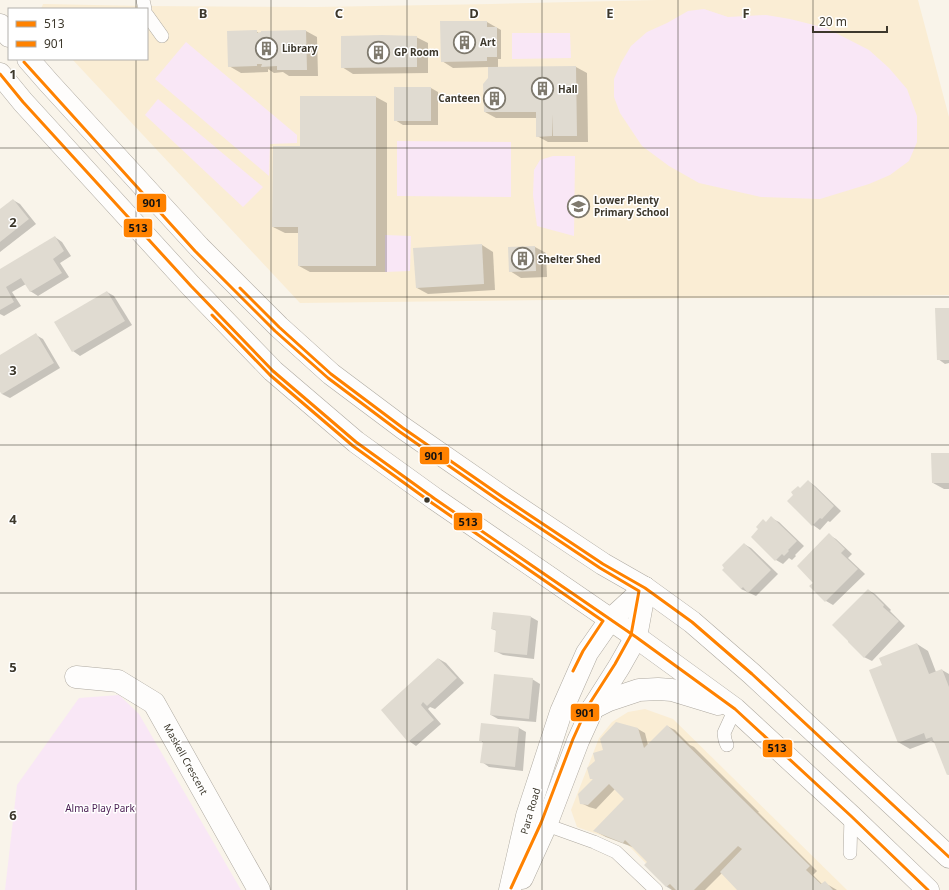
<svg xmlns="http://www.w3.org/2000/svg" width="949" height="890" font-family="'Noto Sans',sans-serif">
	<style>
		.built { fill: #faedd4 }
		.green { fill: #f9e7f6 }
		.shadow { fill: #0003 }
		.building { fill: #e0dbd1 }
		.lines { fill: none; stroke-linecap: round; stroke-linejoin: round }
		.lane-casing { stroke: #aea9a0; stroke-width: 14 }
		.street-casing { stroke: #aea9a0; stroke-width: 23 }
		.primary-casing { stroke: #aea9a0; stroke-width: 23 }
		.lane { stroke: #fefdfc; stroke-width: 13 }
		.street { stroke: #fefdfc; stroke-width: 22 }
		.primary { stroke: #fefdfc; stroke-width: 22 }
		.bus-1-casing { stroke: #fff; stroke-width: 6 }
		.bus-2-casing { stroke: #fff; stroke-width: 6 }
		.bus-1 { stroke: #ff8200; stroke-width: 3 }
		.bus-2 { stroke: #ff8200; stroke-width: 3 }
		.grid { fill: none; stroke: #3d382c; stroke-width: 1; stroke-opacity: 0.55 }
		.bus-dot { fill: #3d382c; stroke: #fff; stroke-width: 1.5 }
		.labels { text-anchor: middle; stroke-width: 3; stroke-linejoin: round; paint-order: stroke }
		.poi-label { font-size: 10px; font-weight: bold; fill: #3d382c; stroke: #fff; text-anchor: start }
		.street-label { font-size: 10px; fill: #3d382c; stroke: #fff }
		.park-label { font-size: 10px; fill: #491d52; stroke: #fff }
		.grid-label { font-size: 13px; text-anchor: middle; font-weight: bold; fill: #3d382c; stroke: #fff; stroke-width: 3; stroke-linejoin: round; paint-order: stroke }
		.line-badge { stroke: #fff; stroke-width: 1.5 }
		.pale-badge-label { font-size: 11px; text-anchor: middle; font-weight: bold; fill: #111 }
	</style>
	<rect width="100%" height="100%" fill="#f9f4ea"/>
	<g class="built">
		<polygon points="657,0 918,0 949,117 949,295 300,303 72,59 147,59 147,9 41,9 43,4 144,6 316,7 492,4"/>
		<polygon points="645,709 673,719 847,890 672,890 628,845 577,827 571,810 599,738 612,722 628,712"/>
	</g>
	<g class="green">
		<polygon points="704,9 728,17 766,15 790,19 826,28 869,50 889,68 907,89 917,116 917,142 909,161 890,175 869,184 820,199 761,197 699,183 669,166 642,146 620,113 614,97 614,79 621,63 631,46 647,32 667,23 688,11"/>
		<polygon points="512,33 570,33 571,58 512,59"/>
		<polygon points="186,42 297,135 297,143 270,144 269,176 155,79"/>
		<polygon points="158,99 263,187 243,207 145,115"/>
		<polygon points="397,141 511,142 511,197 397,196"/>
		<polygon points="553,156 575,156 574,236 537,226 533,195 534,170 540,160"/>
		<polygon points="385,235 411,236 410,271 385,272"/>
		<polygon points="119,695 139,714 241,890 5,890 17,785 79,698"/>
	</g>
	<g class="shadow">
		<polygon points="487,22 501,30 501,59 498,59 498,68 576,67 587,73 588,142 548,142 537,136 537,118 496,118 485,112 489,78 489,67 453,68 442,61"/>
		<polygon points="256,31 260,34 306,31 317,37 318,76 289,76 283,72 274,73 268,69 268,72 241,73 229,66"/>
		<polygon points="416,37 428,43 428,73 353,74 342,67"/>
		<polygon points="431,88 438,92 438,125 403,125 395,120"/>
		<polygon points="376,97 387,103 387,272 310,272 299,266 299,233 285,233 273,227"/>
		<polygon points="13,200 20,204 36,224 0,252 0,209 0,210"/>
		<polygon points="55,237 62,242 71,256 60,263 69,277 38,296 30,291 26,284 12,292 21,306 4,316 0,314 0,270"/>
		<polygon points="482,245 493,252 495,290 428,294 417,288"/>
		<polygon points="535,247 546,253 547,277 521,278 510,271"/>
		<polygon points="107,292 114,296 132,325 80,356 73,351"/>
		<polygon points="949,309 949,363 945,364 938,359"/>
		<polygon points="36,335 43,339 60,368 10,398 2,394 0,390 0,356"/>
		<polygon points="949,454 949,489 944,489 933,483"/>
		<polygon points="808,481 815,486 841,511 830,522 828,521 820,530 813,525 788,501"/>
		<polygon points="771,518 779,522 804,546 795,555 796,556 792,560 789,558 783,564 776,560 759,529"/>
		<polygon points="829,535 836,539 852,554 848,558 865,574 833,605 826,601 811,586 814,583"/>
		<polygon points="744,544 751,548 778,574 756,596 741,589"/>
		<polygon points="868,590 875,594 891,610 890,611 905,626 872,661 864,657"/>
		<polygon points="531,617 538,621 534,659 503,655 495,651 497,631 492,629"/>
		<polygon points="917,644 928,651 936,672 942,670 949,674 949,775 948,774 935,743 931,741 910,749 898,742 883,666"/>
		<polygon points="439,659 446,663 464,683 435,709 430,707 428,709 441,724 416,746 409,741 382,710"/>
		<polygon points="532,679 540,684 536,722 498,719 491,715"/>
		<polygon points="482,724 519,728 526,732 523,771 489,767 482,762 484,743 480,740"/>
		<polygon points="667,726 675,730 690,745 694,747 759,812 758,812 817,871 813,875 823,885 825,883 837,890 739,890 722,873 705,890 672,890 667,887 645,865 648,862 635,848 606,837 595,831 626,799 615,789 596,809 589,807 581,803 594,780 591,778 604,751 638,729 645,733 648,745"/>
	</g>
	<g class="building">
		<polygon points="440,21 487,21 487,27 497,27 497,57 487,57 487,61 441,62"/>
		<polygon points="257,30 257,33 261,32 261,31 306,30 307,70 277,70 277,66 261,67 262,64 257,64 257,66 228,67 227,31"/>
		<polygon points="382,35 417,36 417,67 341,68 341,36"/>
		<polygon points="576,66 577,136 553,136 553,114 552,136 536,137 536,112 484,112 483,84 488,78 488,67"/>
		<rect x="394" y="87" width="37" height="34"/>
		<polygon points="300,96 376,96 376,266 298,266 298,227 272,227 273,146 300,146"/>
		<polygon points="13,199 29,219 0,242 0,209"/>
		<polygon points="55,236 64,251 53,259 62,273 30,292 21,278 6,287 14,302 0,310 0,269"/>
		<polygon points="482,244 484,284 416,288 413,248"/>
		<polygon points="535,246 536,271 509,272 508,247"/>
		<polygon points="107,291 125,321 72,352 54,322"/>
		<polygon points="935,308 949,308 949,360 937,360"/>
		<polygon points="36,333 54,363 2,394 0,392 0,355"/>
		<polygon points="931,453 949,453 949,483 932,483"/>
		<polygon points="808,480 834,506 822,519 820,518 812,526 787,501 793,495 791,492 798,486 800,488"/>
		<polygon points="771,516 797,541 788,550 789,551 784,556 782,554 775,561 751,537 758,529 756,527 763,519 766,522"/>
		<polygon points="829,533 845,549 841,553 858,569 825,602 809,586 813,583 797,566"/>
		<polygon points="744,543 771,570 748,593 743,587 741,589 722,570 724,568 722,565"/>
		<polygon points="868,589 884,605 883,607 899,621 864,658 848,642 848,641 832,625"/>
		<polygon points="493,612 531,616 527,655 494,652 496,630 491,629"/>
		<polygon points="917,643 929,674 942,669 949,687 949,774 947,775 932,737 926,739 924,733 898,743 869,670 882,665 879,658"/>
		<polygon points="438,658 457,678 427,706 423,702 421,705 434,720 408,742 381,710"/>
		<polygon points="494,674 533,678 529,719 490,715"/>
		<polygon points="616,722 638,728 644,748 667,725 810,866 806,870 821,884 825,881 833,890 737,890 720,872 742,849 738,846 694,890 676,890 670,884 666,887 644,865 647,862 625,840 623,843 593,831 624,799 609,784 588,805 580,804 578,794 593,779 590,779 587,768 595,761 593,753 603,750 600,739"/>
		<polygon points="481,723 519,727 515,767 480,763 483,741 479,741"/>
	</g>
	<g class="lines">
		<defs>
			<g id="lane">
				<polyline points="143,0 145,9"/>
				<polyline points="147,15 162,36"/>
				<polyline points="727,745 725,740 724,733 735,709"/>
				<polyline points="541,823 594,842 616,852 656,890"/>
				<polyline points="850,853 851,816"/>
			</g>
			<polyline id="street" points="76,677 118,681 154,703 259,890"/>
			<g id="primary">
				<polyline points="0,25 9,36"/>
				<polyline points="28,59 49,83 199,247 279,327 331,374 403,428 504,498 603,564 645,588 692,622 752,674 949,857"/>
				<polyline points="0,74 23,102 191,286 273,371 356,442 435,499 636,637 735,709 851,816 928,890"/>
				<polyline points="593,708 609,700 639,690 658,689 672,690 718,704"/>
				<polyline points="522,878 546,825 578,741 593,708 619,667 636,637 645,588"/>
				<polyline points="510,890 527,816 561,712 587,653 610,620 645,588"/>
			</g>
		</defs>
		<use href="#lane" class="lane-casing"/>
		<use href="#street" class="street-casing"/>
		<use href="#primary" class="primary-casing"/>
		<use href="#lane" class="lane"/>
		<use href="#street" class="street"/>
		<use href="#primary" class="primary"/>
		<defs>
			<g id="bus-1">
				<polyline points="0,74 23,102 191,286 273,371 356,442 435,499 636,637 735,709 851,816 928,890"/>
				<polyline points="240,288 279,327 331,374 403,428 504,498 603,564 645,588 692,622 752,674 949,857"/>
			</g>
			<g id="bus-2">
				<polyline points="24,62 195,251 275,331 328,378 400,432 501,502 600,568 639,591 631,635 615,664 588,706 573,739 541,823 511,888"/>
				<polyline points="212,315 270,375 353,446 432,503 603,621 583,651 573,671"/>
			</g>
		</defs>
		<use href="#bus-1" class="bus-1-casing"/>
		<use href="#bus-2" class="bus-2-casing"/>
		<use href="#bus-1" class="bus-1"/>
		<use href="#bus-2" class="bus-2"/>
	</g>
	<path class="grid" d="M136 0V9M271 0V890M407 0V890M542 0V890M678 0V890M813 0V890M136 59V890M0 148H949M0 297H949M0 445H949M0 593H949M0 742H949"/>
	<defs>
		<symbol id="building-ring" viewBox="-11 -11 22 22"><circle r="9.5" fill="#fff" stroke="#7f7a6e" stroke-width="1.5"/><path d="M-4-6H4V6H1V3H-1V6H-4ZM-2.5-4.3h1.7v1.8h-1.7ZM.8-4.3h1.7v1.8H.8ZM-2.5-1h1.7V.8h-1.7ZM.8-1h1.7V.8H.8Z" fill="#7f7a6e"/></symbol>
		<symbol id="school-ring" viewBox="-11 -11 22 22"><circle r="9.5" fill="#fff" stroke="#7f7a6e" stroke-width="1.5"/><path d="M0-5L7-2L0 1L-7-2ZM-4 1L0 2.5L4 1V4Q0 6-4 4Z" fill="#7f7a6e"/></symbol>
	</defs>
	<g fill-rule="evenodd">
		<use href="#building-ring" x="452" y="30" width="25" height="25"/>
		<use href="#building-ring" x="254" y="36" width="25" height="25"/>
		<use href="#building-ring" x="366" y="40" width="25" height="25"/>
		<use href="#building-ring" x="530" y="76" width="25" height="25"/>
		<use href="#building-ring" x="482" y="86" width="25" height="25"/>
		<use href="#school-ring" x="566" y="194" width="25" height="25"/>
		<use href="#building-ring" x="510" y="246" width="25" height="25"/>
	</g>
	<circle class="bus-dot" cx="427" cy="500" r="3.5"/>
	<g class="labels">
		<g class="poi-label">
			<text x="480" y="46">Art</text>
			<text x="282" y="52">Library</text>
			<text x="394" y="56">GP Room</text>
			<text x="558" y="93">Hall</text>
			<text x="480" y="102" text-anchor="end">Canteen</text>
			<text x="594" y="204">Lower Plenty<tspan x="594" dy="12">Primary School</tspan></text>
			<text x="538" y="263">Shelter Shed</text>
		</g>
		<g class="street-label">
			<text transform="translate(186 759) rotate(61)" y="4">Maskell Crescent</text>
			<text transform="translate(530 811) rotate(-74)" y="4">Para Road</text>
		</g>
		<g class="park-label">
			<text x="100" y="812">Alma Play Park</text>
		</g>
	</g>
	<g class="grid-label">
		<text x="203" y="18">B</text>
		<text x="339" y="18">C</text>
		<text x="474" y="18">D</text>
		<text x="610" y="18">E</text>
		<text x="746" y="18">F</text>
		<text x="13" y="79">1</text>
		<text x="13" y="227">2</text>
		<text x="13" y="375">3</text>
		<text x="13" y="524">4</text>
		<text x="13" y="672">5</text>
		<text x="13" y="820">6</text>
	</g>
	<g class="line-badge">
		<rect x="136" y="193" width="31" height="20" rx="4" fill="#ff8200"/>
		<rect x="123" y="218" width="30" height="20" rx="4" fill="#ff8200"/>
		<rect x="419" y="446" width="31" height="19" rx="4" fill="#ff8200"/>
		<rect x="453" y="512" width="30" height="19" rx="4" fill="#ff8200"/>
		<rect x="570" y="703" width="30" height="19" rx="4" fill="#ff8200"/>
		<rect x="762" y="739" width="31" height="19" rx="4" fill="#ff8200"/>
	</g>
	<g class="pale-badge-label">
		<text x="152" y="207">901</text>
		<text x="138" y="232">513</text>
		<text x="434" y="460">901</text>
		<text x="468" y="526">513</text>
		<text x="585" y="717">901</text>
		<text x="777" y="752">513</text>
	</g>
	<rect x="8" y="8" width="140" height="52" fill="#ffffff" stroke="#b1afab"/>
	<rect x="16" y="21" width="20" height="6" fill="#ff8200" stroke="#b1afab"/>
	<text x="44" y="28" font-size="12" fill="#3d382c">513</text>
	<rect x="16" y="41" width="20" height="6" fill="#ff8200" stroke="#b1afab"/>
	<text x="44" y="48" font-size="12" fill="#3d382c">901</text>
	<path d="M813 26v6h74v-6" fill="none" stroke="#3d382c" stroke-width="2"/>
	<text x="819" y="26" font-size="12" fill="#3d382c" stroke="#ffffff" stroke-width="3" paint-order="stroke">20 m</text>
</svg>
